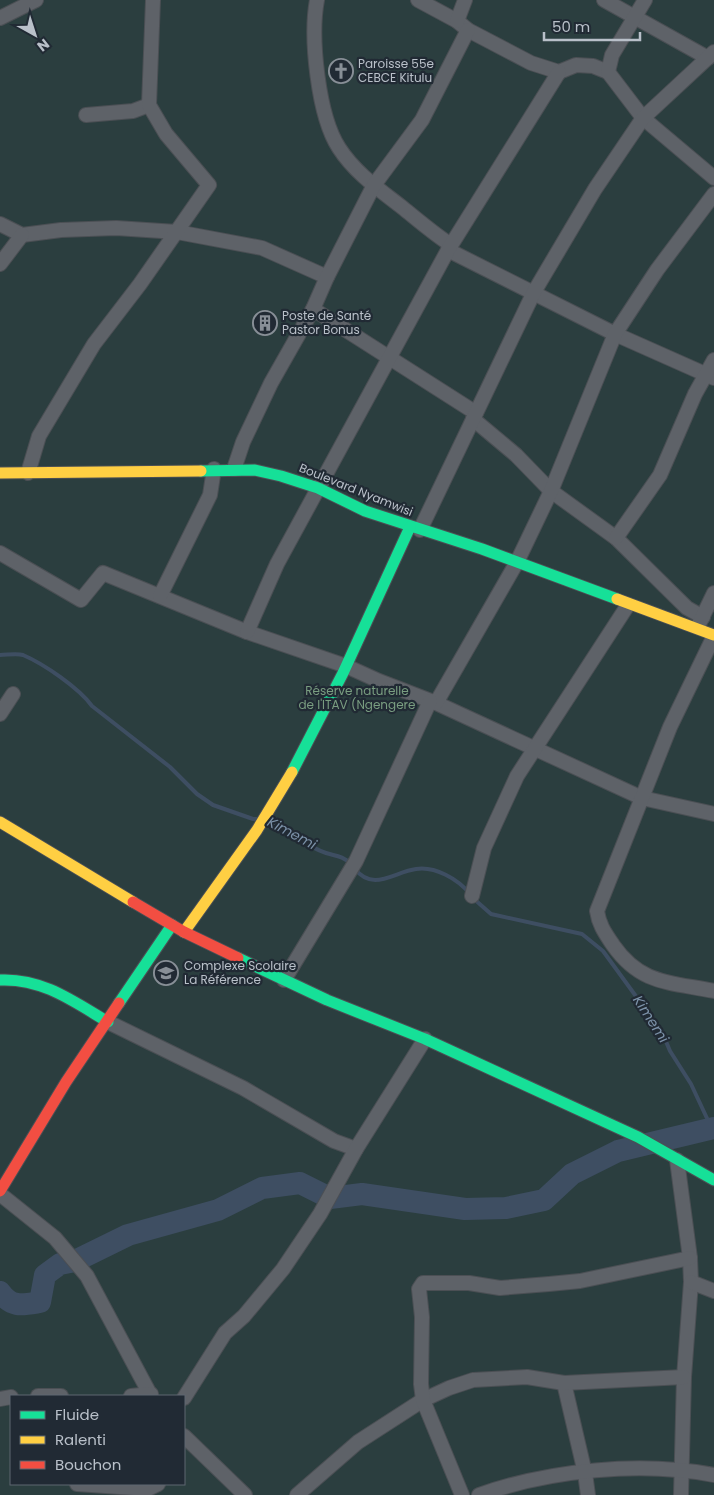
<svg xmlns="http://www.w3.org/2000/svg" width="714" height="1495" font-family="Poppins,sans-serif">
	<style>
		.green { fill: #2b3e3f; fill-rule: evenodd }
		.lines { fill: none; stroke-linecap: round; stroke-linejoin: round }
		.stream { stroke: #3e4e62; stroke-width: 4 }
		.river { stroke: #3e4e62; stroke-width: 22 }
		.street-casing { stroke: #4b4f54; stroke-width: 16 }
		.fast-casing { stroke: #4b4f54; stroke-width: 13 }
		.slow-casing { stroke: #4b4f54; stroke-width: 13 }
		.jam-casing { stroke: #4b4f54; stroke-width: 13 }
		.street { stroke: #5e6268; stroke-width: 14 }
		.fast { stroke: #16e098; stroke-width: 11 }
		.slow { stroke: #ffcf43; stroke-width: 11 }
		.jam { stroke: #f24e42; stroke-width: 11 }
		.labels { text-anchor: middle; stroke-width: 4.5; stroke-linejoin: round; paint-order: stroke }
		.poi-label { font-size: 12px; fill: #b9c0c9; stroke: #212a34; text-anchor: start }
		.street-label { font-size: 12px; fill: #b9c0c9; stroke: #212a34 }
		.park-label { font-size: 12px; fill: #799d80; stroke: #212a34 }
		.water-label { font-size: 14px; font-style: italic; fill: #7c92a9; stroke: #212a34 }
	</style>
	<rect width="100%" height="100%" fill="#2d3339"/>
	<path class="green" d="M0 0H714V1495H0ZM11 1396H184V1484H11Z"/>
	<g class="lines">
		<g class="stream">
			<path d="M0 655C7 655 17 653 23 655 44 664 79 688 92 706L170 767 197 794 213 805 253 819H257"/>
			<path d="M270 821C291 830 304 846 326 853 336 856 343 856 351 864"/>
			<path d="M355 869C373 892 394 872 416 869 435 866 458 879 470 894"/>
			<polyline points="474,899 491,914 582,934 603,951 662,1032 670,1051 691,1084 712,1129"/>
		</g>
		<path class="river" d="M0 1292C12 1308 22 1305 40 1302L45 1275 60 1264 75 1261 128 1235 218 1210 262 1188 300 1183 330 1198 362 1194 465 1209 506 1208 544 1200 572 1174 618 1151 714 1128"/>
		<defs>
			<g id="street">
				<path d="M317 0C310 37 318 116 339 148 355 173 380 190 403 208 419 221 434 234 451 245"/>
				<polyline points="418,0 457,21 468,30 531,63 559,72 576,65 593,66 608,72"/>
				<polyline points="604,0 708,58"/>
				<polyline points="645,0 612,55 608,72 643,118 714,178"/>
				<polyline points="0,18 36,0"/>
				<polyline points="457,21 465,0"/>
				<polyline points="86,115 133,111 149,105"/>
				<polyline points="0,224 22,235 61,230 116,228 177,232 262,248 327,277"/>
				<polyline points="448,250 615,334 714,378"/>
				<polyline points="0,264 22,235"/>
				<polyline points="313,309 476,413"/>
				<polyline points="473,419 516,455 551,491 616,538 687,608 703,617"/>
				<polyline points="234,469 243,442 271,383 313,309 327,277 374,185 422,120 468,30"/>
				<polyline points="28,473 39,436 94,344 140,284 209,185 166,134 149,105 153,0"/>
				<polyline points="420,530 534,292 595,189 643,118 714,52"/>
				<polyline points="616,538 660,475 695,394 714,360"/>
				<polyline points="0,553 81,600 103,573 247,632 346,666 379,681 436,703 642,798 714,814"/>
				<polyline points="160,596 210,495 214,469"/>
				<polyline points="699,624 714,593"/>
				<polyline points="247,632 277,564 448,250 559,72"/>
				<path d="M714 636 670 727 597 911C599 925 605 933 613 945 641 985 670 982 714 991"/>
				<polyline points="436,703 517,562 551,491 615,334 657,270 714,194"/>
				<polyline points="0,714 13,694"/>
				<polyline points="472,896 484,848 517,776 628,605"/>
				<polyline points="284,980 356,861 430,701"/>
				<polyline points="108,1022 243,1088 334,1141 356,1149"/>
				<polyline points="677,1160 690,1258 691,1282 684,1377 681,1495"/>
				<polyline points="0,1194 55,1238 87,1276 151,1396"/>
				<polyline points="691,1282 714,1291"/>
				<polyline points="564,1383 585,1473 588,1495"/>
				<polyline points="38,1396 61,1396"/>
				<polyline points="131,1396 151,1394"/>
				<polyline points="184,1398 225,1333 244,1316 283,1269 320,1214 356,1149 425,1039"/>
				<polyline points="0,1399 11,1397"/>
				<polyline points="184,1436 245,1495"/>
				<polyline points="77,1484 148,1489 158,1484"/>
				<polyline points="297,1495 358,1442 423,1400 449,1388 473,1380 527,1377 564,1383 684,1377"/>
				<polyline points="462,1495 423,1400 421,1384 422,1317 419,1289 423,1283 469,1283 500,1288 549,1284 580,1281 690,1258"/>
				<path d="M479 1495C550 1470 640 1461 714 1475"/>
			</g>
			<g id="fast">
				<polyline points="201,471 255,470 281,476 318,488 365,511 482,549 617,599"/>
				<polyline points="292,772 343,673 410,527"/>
				<polyline points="238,958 327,1000 425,1039 638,1137 714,1180"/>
				<path d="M0 980C42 978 73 1001 108 1022"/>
				<polyline points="119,1003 172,925"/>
			</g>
			<g id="slow">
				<polyline points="0,473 201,471"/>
				<polyline points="617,599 714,635"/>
				<polyline points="0,822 133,902"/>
				<polyline points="184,932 257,830 292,772"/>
			</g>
			<g id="jam">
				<polyline points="133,902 184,932 238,958"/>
				<polyline points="0,1191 66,1082 119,1003"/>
			</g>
		</defs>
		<use href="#street" class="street-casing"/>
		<use href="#fast" class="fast-casing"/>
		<use href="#slow" class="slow-casing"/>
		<use href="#jam" class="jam-casing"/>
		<use href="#street" class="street"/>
		<use href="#fast" class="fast"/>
		<use href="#slow" class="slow"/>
		<use href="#jam" class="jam"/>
	</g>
	<defs>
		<symbol id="church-ring" viewBox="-11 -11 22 22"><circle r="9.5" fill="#212a34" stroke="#888f97" stroke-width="1.5"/><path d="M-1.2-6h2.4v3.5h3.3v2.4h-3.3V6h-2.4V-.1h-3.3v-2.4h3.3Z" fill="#888f97"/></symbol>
		<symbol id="building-ring" viewBox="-11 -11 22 22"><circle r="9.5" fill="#212a34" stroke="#888f97" stroke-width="1.5"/><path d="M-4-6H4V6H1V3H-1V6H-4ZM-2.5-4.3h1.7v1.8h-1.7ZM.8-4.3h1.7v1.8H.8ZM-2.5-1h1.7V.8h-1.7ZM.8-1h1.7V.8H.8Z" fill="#888f97"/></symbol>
		<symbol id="school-ring" viewBox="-11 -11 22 22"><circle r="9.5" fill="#212a34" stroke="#888f97" stroke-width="1.5"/><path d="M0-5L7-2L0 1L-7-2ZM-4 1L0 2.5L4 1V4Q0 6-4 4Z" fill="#888f97"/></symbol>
	</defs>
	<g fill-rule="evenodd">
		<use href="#church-ring" x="327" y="57" width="28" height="28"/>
		<use href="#building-ring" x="251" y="309" width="28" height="28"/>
		<use href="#school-ring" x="152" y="959" width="28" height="28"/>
	</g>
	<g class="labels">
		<g class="poi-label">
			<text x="358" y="68">Paroisse 55e<tspan x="358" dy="14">CEBCE Kitulu</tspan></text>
			<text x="282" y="320">Poste de Santé<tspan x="282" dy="14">Pastor Bonus</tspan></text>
			<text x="184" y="970">Complexe Scolaire<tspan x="184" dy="14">La Référence</tspan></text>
		</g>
		<g class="street-label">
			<text transform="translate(356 490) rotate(22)" y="4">Boulevard Nyamwisi</text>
		</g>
		<g class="park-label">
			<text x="357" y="695">Réserve naturelle<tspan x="357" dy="14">de l'ITAV (Ngengere</tspan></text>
		</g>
		<g class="water-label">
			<text transform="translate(292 833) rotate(28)" y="5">Kimemi</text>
			<text transform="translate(651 1019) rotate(57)" y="5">Kimemi</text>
		</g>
	</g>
	<rect x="10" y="1395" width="175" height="90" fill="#212a34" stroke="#5e6670"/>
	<rect x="20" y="1411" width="25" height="8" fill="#16e098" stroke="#5e6670"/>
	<text x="55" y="1420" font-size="15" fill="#b9c0c9">Fluide</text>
	<rect x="20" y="1436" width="25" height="8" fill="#ffcf43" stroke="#5e6670"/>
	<text x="55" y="1445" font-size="15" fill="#b9c0c9">Ralenti</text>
	<rect x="20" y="1461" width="25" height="8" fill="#f24e42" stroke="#5e6670"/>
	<text x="55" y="1470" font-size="15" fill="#b9c0c9">Bouchon</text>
	<g transform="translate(35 35) rotate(141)" stroke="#212a34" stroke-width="4" paint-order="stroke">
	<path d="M0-4L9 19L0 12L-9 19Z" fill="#b9c0c9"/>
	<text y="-8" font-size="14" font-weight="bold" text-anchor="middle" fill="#b9c0c9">N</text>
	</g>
	<path d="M544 32v8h96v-8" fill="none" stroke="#b9c0c9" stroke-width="2.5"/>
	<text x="552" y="32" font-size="15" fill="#b9c0c9" stroke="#212a34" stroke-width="4" paint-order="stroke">50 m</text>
</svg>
